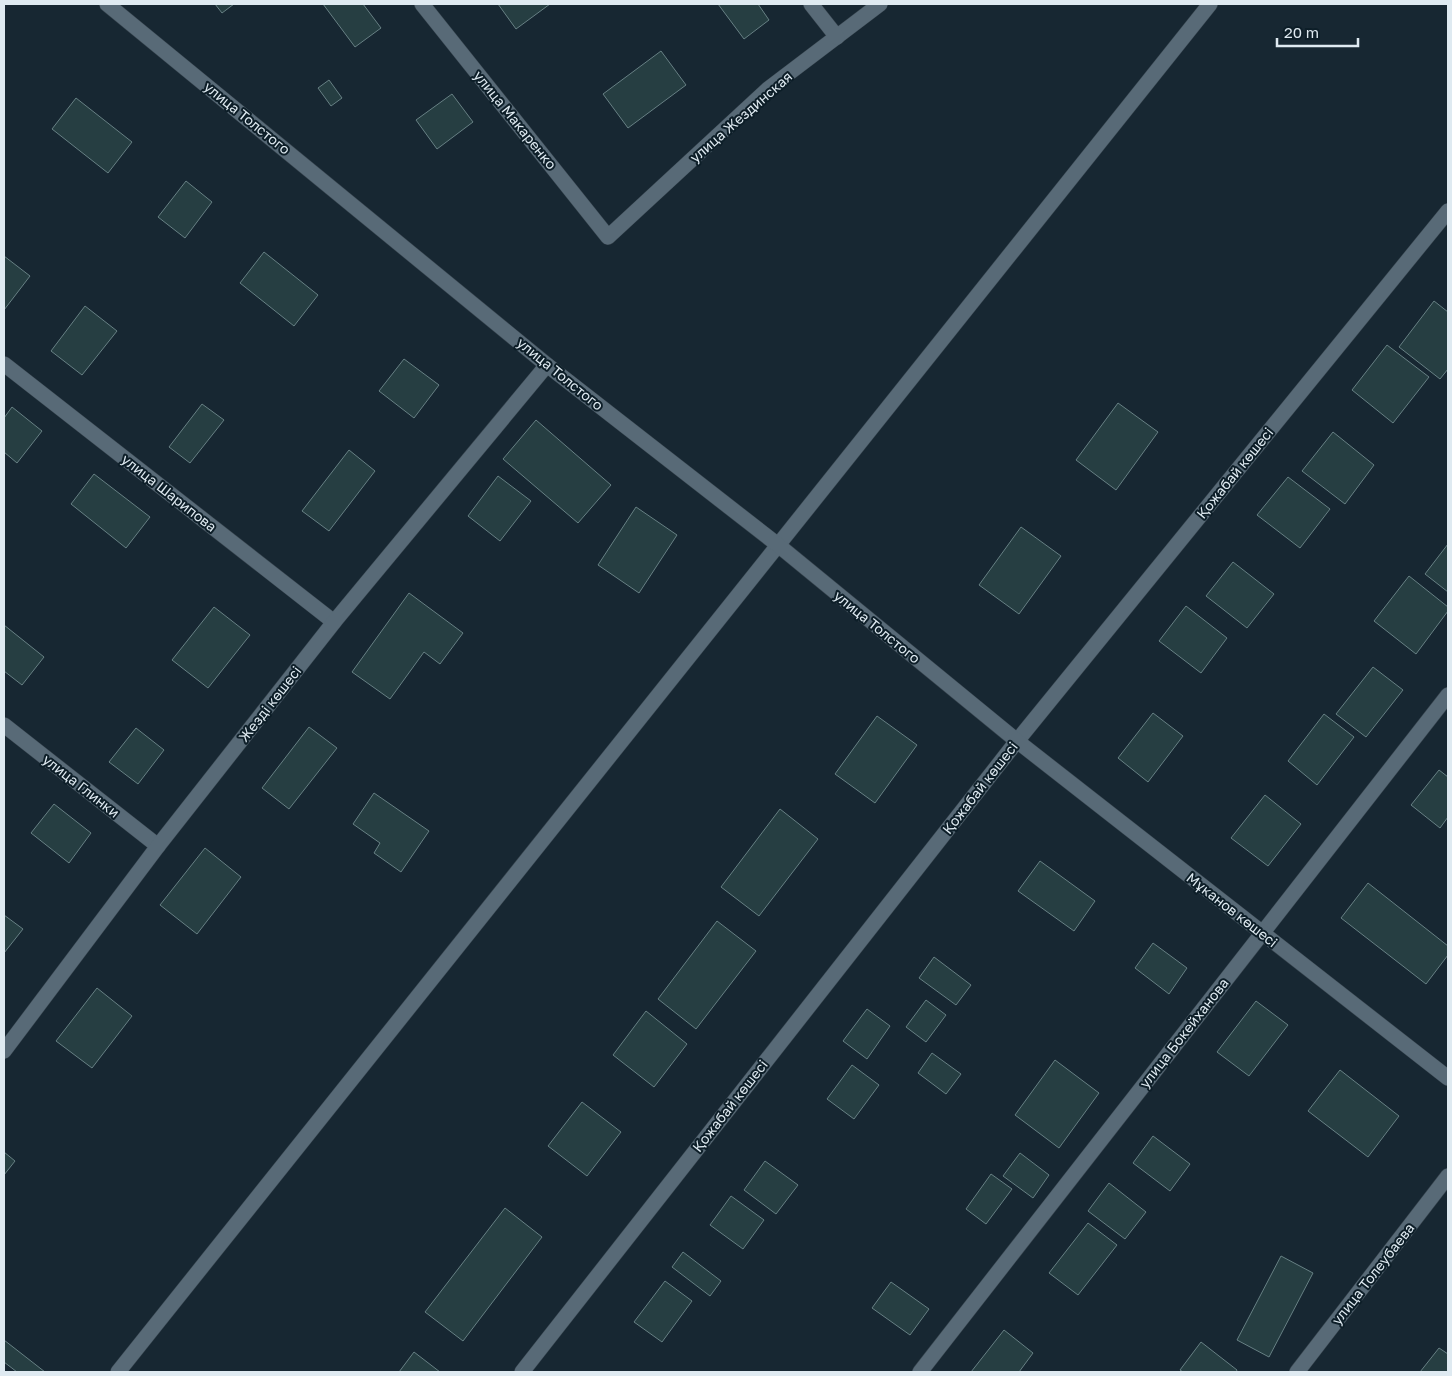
<svg xmlns="http://www.w3.org/2000/svg" width="1452" height="1376" font-family="'Golos Text',sans-serif">
	<style>
		.building { fill: #263e42; stroke: #678084 }
		.lines { fill: none; stroke-linecap: round; stroke-linejoin: round }
		.street-casing { stroke: #37444e; stroke-width: 16 }
		.secondary-casing { stroke: #37444e; stroke-width: 16 }
		.street { stroke: #586a77; stroke-width: 15 }
		.secondary { stroke: #586a77; stroke-width: 15 }
		.labels { text-anchor: middle; stroke-width: 4; stroke-linejoin: round; paint-order: stroke }
		.street-label { font-size: 14px; fill: #dfeaf1; stroke: #0d1e28 }
	</style>
	<rect width="100%" height="100%" fill="#172732"/>
	<g class="building">
		<polygon points="215,4 234,4 222,13"/>
		<polygon points="323,4 363,4 381,28 355,47"/>
		<polygon points="498,4 550,4 516,29"/>
		<polygon points="718,4 758,4 769,20 744,39"/>
		<polygon points="661,51 686,85 628,128 603,94"/>
		<polygon points="329,80 342,98 331,106 318,88"/>
		<polygon points="452,94 473,122 437,149 416,120"/>
		<polygon points="76,98 132,142 108,173 52,129"/>
		<polygon points="186,181 212,202 185,238 158,217"/>
		<polygon points="264,252 318,295 294,326 240,283"/>
		<polygon points="4,256 30,276 4,310"/>
		<polygon points="1434,301 1448,312 1448,369 1440,379 1399,347"/>
		<polygon points="85,306 117,331 82,375 51,351"/>
		<polygon points="1387,345 1429,377 1393,423 1352,390"/>
		<polygon points="404,359 439,385 414,418 379,391"/>
		<polygon points="1118,403 1158,432 1116,490 1076,460"/>
		<polygon points="202,404 224,420 190,463 169,447"/>
		<polygon points="12,407 42,431 17,463 4,452 4,418"/>
		<polygon points="536,420 611,485 578,523 503,459"/>
		<polygon points="1333,432 1374,465 1345,504 1302,471"/>
		<polygon points="349,450 375,471 329,531 302,511"/>
		<polygon points="94,474 150,517 126,548 71,504"/>
		<polygon points="498,476 531,501 500,541 468,516"/>
		<polygon points="1288,477 1330,509 1300,548 1257,515"/>
		<polygon points="636,507 677,535 639,593 598,565"/>
		<polygon points="1021,527 1061,556 1019,614 979,585"/>
		<polygon points="1448,544 1448,592 1425,574"/>
		<polygon points="1233,562 1274,594 1247,628 1206,596"/>
		<polygon points="1409,576 1448,607 1448,611 1416,654 1374,621"/>
		<polygon points="409,593 463,633 440,664 424,652 390,699 352,672"/>
		<polygon points="1186,606 1227,638 1201,673 1159,641"/>
		<polygon points="214,607 250,635 208,688 172,660"/>
		<polygon points="4,625 44,657 22,685 4,671"/>
		<polygon points="1373,667 1403,690 1366,737 1336,714"/>
		<polygon points="1153,713 1183,736 1148,782 1118,758"/>
		<polygon points="1324,714 1354,737 1317,785 1288,761"/>
		<polygon points="877,716 917,745 875,803 835,774"/>
		<polygon points="309,727 337,748 289,809 262,788"/>
		<polygon points="136,728 164,750 138,784 109,762"/>
		<polygon points="1439,770 1448,777 1448,817 1440,828 1411,805"/>
		<polygon points="374,793 429,831 401,872 374,853 380,843 353,824"/>
		<polygon points="1265,795 1301,824 1268,866 1231,838"/>
		<polygon points="54,804 91,833 69,863 31,833"/>
		<polygon points="780,809 818,839 759,916 721,887"/>
		<polygon points="205,848 241,877 197,934 160,905"/>
		<polygon points="1040,861 1095,901 1074,931 1018,891"/>
		<polygon points="1368,883 1448,946 1448,955 1426,984 1341,918"/>
		<polygon points="4,915 23,929 4,953"/>
		<polygon points="717,921 756,951 696,1029 658,999"/>
		<polygon points="1153,943 1187,968 1169,994 1135,968"/>
		<polygon points="934,957 971,985 956,1005 919,978"/>
		<polygon points="97,988 132,1016 92,1068 56,1041"/>
		<polygon points="926,1000 946,1015 926,1042 906,1027"/>
		<polygon points="1256,1001 1288,1025 1249,1076 1217,1052"/>
		<polygon points="867,1009 890,1026 867,1059 843,1041"/>
		<polygon points="646,1011 687,1044 654,1087 613,1055"/>
		<polygon points="932,1053 961,1074 946,1094 918,1073"/>
		<polygon points="1055,1060 1099,1093 1059,1148 1015,1115"/>
		<polygon points="852,1065 879,1085 854,1119 827,1099"/>
		<polygon points="1340,1070 1399,1116 1368,1157 1308,1111"/>
		<polygon points="582,1102 621,1132 587,1176 548,1146"/>
		<polygon points="1153,1136 1190,1164 1170,1191 1133,1163"/>
		<polygon points="4,1152 15,1161 4,1175"/>
		<polygon points="1020,1153 1049,1175 1033,1198 1003,1176"/>
		<polygon points="765,1161 798,1185 776,1214 744,1190"/>
		<polygon points="991,1174 1012,1189 986,1224 966,1209"/>
		<polygon points="1109,1183 1146,1212 1125,1239 1088,1211"/>
		<polygon points="731,1196 764,1220 743,1249 710,1225"/>
		<polygon points="505,1208 542,1237 463,1341 425,1312"/>
		<polygon points="1088,1223 1117,1245 1078,1295 1049,1273"/>
		<polygon points="683,1252 721,1281 710,1296 672,1267"/>
		<polygon points="1281,1256 1313,1273 1269,1357 1237,1340"/>
		<polygon points="665,1281 692,1301 662,1342 634,1322"/>
		<polygon points="891,1282 929,1309 910,1335 872,1308"/>
		<polygon points="1004,1330 1033,1353 1019,1372 971,1372"/>
		<polygon points="4,1340 45,1372 17,1372 4,1362"/>
		<polygon points="1201,1342 1237,1370 1236,1372 1183,1372 1180,1370"/>
		<polygon points="1439,1348 1448,1354 1448,1372 1420,1372"/>
		<polygon points="414,1352 440,1372 399,1372"/>
	</g>
	<g class="lines">
		<defs>
			<g id="street">
				<polyline points="422,4 608,237 768,89 880,4"/>
				<polyline points="811,4 837,37"/>
				<polyline points="4,364 334,622"/>
				<polyline points="4,725 158,846"/>
				<polyline points="4,1051 158,846 334,622 547,365"/>
				<polyline points="118,1372 1210,4"/>
				<polyline points="522,1372 1017,741 1448,211"/>
				<polyline points="920,1372 1448,695"/>
				<polyline points="1297,1372 1448,1176"/>
			</g>
			<polyline id="secondary" points="107,4 547,365 778,545 1017,741 1448,1078"/>
		</defs>
		<use href="#street" class="street-casing"/>
		<use href="#secondary" class="secondary-casing"/>
		<use href="#street" class="street"/>
		<use href="#secondary" class="secondary"/>
	</g>
	<g class="labels">
		<g class="street-label">
			<text transform="translate(741 117) rotate(-41)" y="5">улица Жездинская</text>
			<text transform="translate(247 118) rotate(39)" y="5">улица Толстого</text>
			<text transform="translate(515 120) rotate(51)" y="5">улица Макаренко</text>
			<text transform="translate(560 374) rotate(39)" y="5">улица Толстого</text>
			<text transform="translate(1235 473) rotate(-51)" y="5">Қожабай көшесі</text>
			<text transform="translate(169 493) rotate(38)" y="5">улица Шарипова</text>
			<text transform="translate(877 627) rotate(39)" y="5">улица Толстого</text>
			<text transform="translate(270 704) rotate(-52)" y="5">Жезді көшесі</text>
			<text transform="translate(81 786) rotate(38)" y="5">улица Глинки</text>
			<text transform="translate(980 788) rotate(-52)" y="5">Қожабай көшесі</text>
			<text transform="translate(1232 910) rotate(38)" y="5">Мұканов көшесі</text>
			<text transform="translate(1184 1033) rotate(-52)" y="5">улица Бокейханова</text>
			<text transform="translate(730 1106) rotate(-52)" y="5">Қожабай көшесі</text>
			<text transform="translate(1373 1274) rotate(-52)" y="5">улица Толеубаева</text>
		</g>
	</g>
	<rect width="1452" height="1376" fill="none" stroke="#dfeaf1" stroke-width="10"/>
	<path d="M1277 38v8h81v-8" fill="none" stroke="#dfeaf1" stroke-width="2.5"/>
	<text x="1284" y="38" font-size="15" fill="#dfeaf1" stroke="#0d1e28" stroke-width="4" paint-order="stroke">20 m</text>
</svg>
